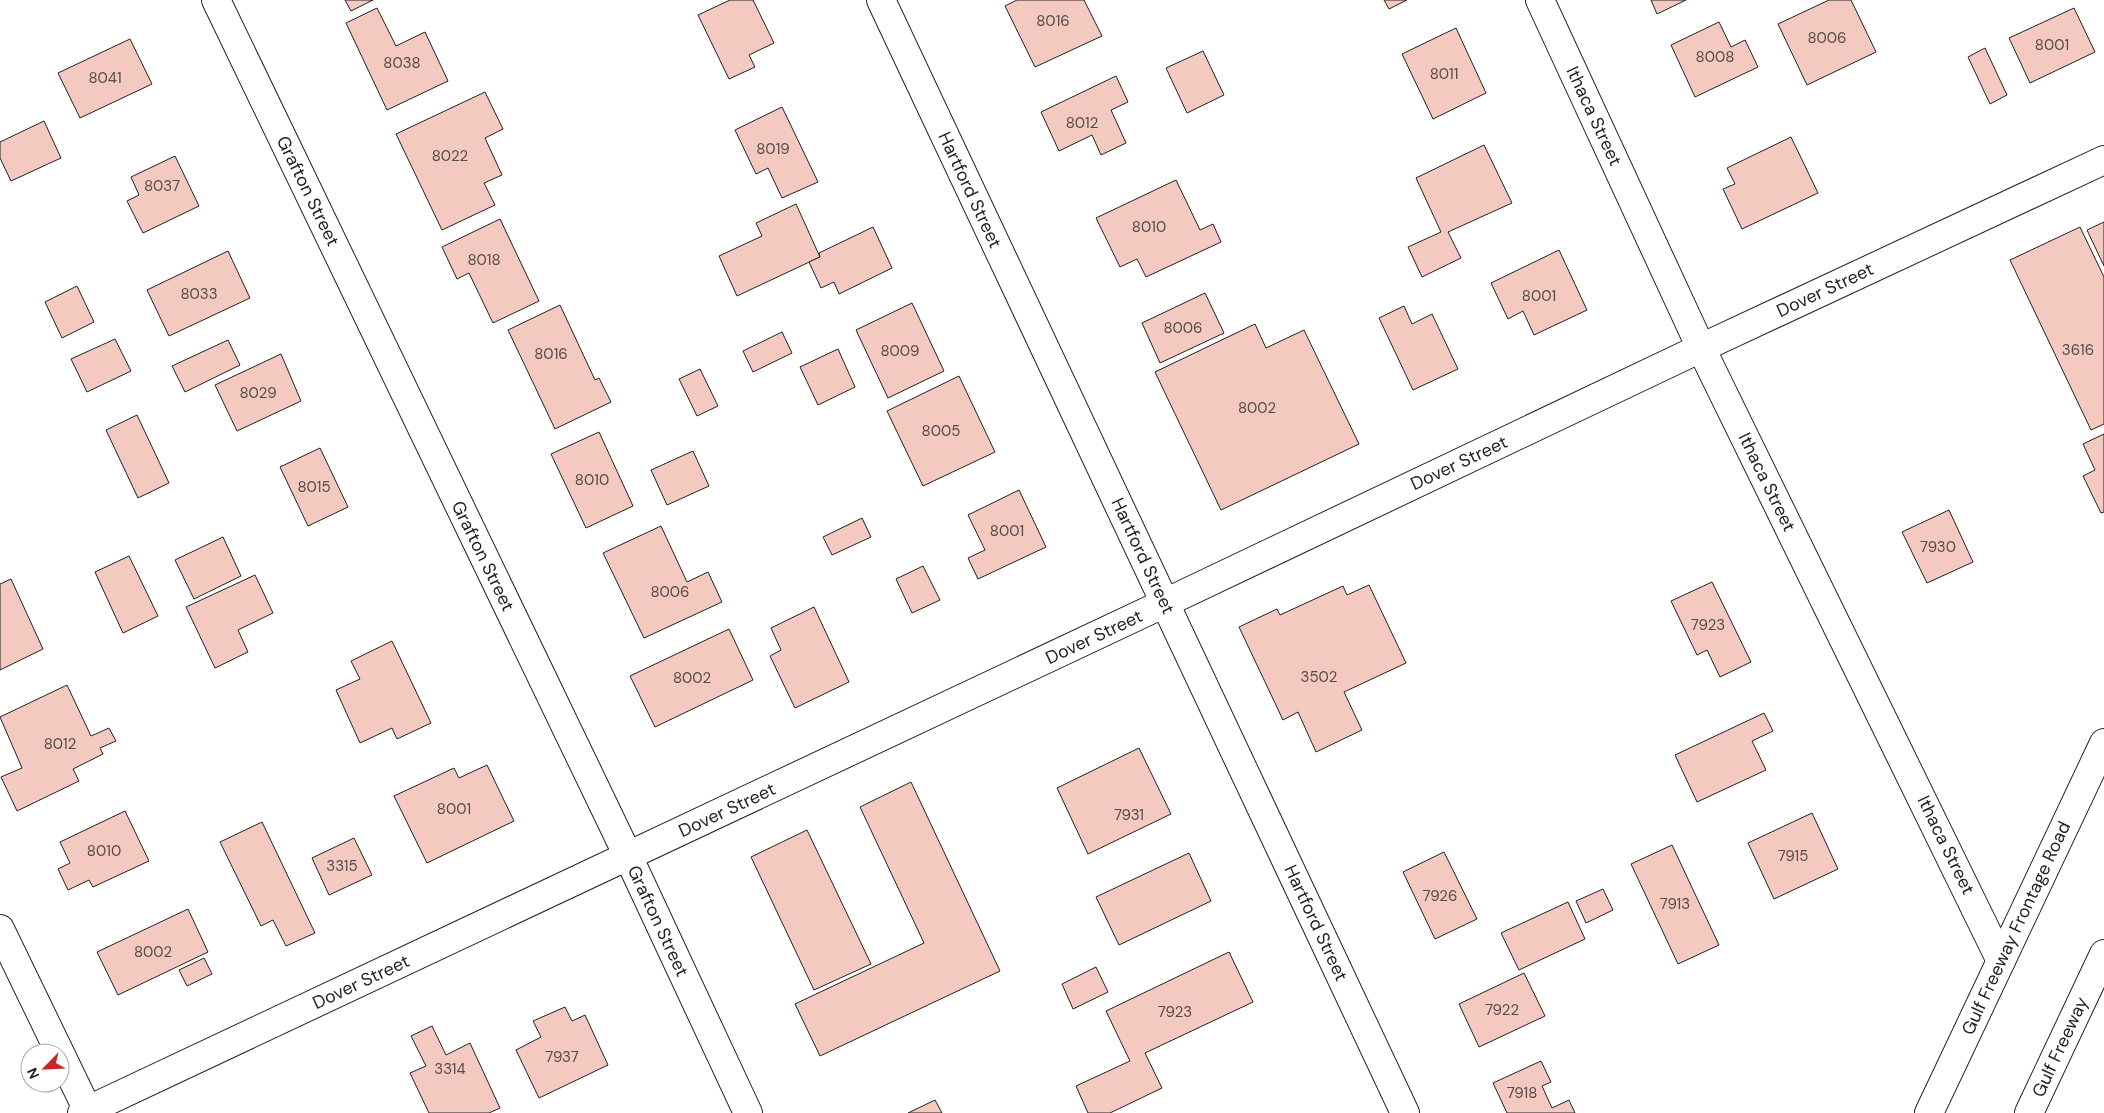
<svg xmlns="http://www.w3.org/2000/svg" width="2104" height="1113" font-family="'DM Sans',sans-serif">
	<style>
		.building { fill: #f3c9c0; stroke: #222 }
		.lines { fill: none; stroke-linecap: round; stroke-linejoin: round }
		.minor-casing { stroke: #222; stroke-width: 30 }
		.major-casing { stroke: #222; stroke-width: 30 }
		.highway-casing { stroke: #222; stroke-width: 30 }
		.minor { stroke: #fff; stroke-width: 28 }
		.major { stroke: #fff; stroke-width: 28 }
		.highway { stroke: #fff; stroke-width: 28 }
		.labels { text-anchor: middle; stroke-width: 4; stroke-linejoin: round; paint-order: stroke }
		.number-label { font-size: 15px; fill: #564c4a }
		.street-label { font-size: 18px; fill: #222; stroke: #fff }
	</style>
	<rect width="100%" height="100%" fill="#fff"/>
	<g class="building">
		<polygon points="345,0 373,0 351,11"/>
		<polygon points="730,0 753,0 774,43 749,55 755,67 729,79 698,15"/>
		<polygon points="1017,0 1084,0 1102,36 1035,67 1005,6"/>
		<polygon points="1384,0 1407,0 1389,9"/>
		<polygon points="1651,0 1686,0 1657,14"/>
		<polygon points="1829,0 1851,0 1876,52 1807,85 1778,24"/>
		<polygon points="377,8 396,46 425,32 448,81 387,110 346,23"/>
		<polygon points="2074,8 2095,52 2030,83 2009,38"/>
		<polygon points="1719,22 1731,47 1745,40 1758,67 1695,97 1671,45"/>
		<polygon points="1456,28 1486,93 1433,119 1402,54"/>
		<polygon points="130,39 152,84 80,118 58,73"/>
		<polygon points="1985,48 2007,95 1990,104 1968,57"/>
		<polygon points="1203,51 1224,95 1187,113 1166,68"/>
		<polygon points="1116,76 1128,102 1111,110 1126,143 1101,155 1092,135 1059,151 1041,112"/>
		<polygon points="485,92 503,129 485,138 502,175 484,183 495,205 442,230 396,134"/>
		<polygon points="782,107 818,182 782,198 768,168 756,174 735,130"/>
		<polygon points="44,121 61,158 11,181 0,158 0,142"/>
		<polygon points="1791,137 1818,193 1742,229 1723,189 1735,184 1727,168"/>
		<polygon points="1484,145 1512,203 1448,232 1461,258 1422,277 1408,247 1441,232 1416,178"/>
		<polygon points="175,156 199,206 143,233 127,201 139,195 131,177"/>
		<polygon points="1176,180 1200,230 1213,224 1221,242 1146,277 1137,259 1120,267 1096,218"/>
		<polygon points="796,204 820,257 737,296 719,256 762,236 756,223"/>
		<polygon points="500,219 539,301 493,323 469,273 457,279 442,247"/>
		<polygon points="2104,222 2104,266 2087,230"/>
		<polygon points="873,227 892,268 839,294 834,282 821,288 809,262 820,257 819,253"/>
		<polygon points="2080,227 2104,277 2104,424 2091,430 2010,260"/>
		<polygon points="1559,250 1587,310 1534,335 1523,311 1508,319 1491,283"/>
		<polygon points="228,251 250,298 169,336 147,290"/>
		<polygon points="77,286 94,322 62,338 45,302"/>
		<polygon points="1205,293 1224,333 1160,363 1142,323"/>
		<polygon points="912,303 944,371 888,398 856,330"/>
		<polygon points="560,305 595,380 599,378 611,402 555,429 508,330"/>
		<polygon points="1404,306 1412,324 1432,314 1458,369 1413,390 1379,318"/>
		<polygon points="1255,324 1266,348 1304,330 1359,444 1221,510 1155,372"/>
		<polygon points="782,332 792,353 753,372 743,351"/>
		<polygon points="115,339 131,371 87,392 71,359"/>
		<polygon points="228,340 240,365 185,392 172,366"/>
		<polygon points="838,349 855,387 818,405 800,367"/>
		<polygon points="281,354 301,401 237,431 215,385"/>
		<polygon points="700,369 718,406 697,416 679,379"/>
		<polygon points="959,376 995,452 923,486 887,411"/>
		<polygon points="137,415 169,483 138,498 106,430"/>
		<polygon points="599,432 633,506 586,528 551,454"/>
		<polygon points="2104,434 2104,512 2101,513 2083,476 2095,470 2083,444"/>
		<polygon points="320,448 348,507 308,526 280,467"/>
		<polygon points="693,451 709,486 667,505 651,470"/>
		<polygon points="1019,490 1046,547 978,579 968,558 985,550 968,515"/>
		<polygon points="1949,510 1973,562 1927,583 1902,532"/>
		<polygon points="862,518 871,537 832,555 823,537"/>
		<polygon points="661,526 687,582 708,572 722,602 644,638 603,553"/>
		<polygon points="223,537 241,576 194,599 175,560"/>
		<polygon points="129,556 158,616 123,633 95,572"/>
		<polygon points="923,566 940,600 912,613 896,579"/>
		<polygon points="255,575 273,613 238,630 248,652 215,668 186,607"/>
		<polygon points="11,579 43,649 0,670 0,584"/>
		<polygon points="1712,582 1751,662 1720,677 1707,650 1697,655 1671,601"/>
		<polygon points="1369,585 1406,663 1344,692 1362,730 1316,752 1298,712 1283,720 1239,627 1277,609 1280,615 1343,586 1347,595"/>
		<polygon points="814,607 849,682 795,708 770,656 781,650 771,628"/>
		<polygon points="729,629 753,680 655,727 630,676"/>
		<polygon points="392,641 431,723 397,739 392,728 360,743 336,690 360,679 351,661"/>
		<polygon points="67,685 91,736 109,728 116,741 100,748 103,754 73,769 79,781 17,811 1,777 22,768 0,717"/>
		<polygon points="1764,713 1773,731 1752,741 1766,770 1697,802 1675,755"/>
		<polygon points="1139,748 1171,814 1088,854 1057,788"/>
		<polygon points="487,765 514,821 427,863 394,796 454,768 459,778"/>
		<polygon points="911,782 1000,971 820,1056 795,1004 924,943 860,807"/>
		<polygon points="125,811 149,861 93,887 89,880 68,890 58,869 70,863 60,842"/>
		<polygon points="1812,813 1838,869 1774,899 1748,843"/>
		<polygon points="262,822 315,933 286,946 273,920 261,926 220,842"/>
		<polygon points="807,830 871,964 814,990 751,857"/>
		<polygon points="354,838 372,875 329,895 312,858"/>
		<polygon points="1672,845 1719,945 1678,964 1631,864"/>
		<polygon points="1444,852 1477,919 1435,939 1403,872"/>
		<polygon points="1189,853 1211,901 1119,945 1096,897"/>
		<polygon points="1603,889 1613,910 1586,923 1576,901"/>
		<polygon points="1568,902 1585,939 1519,970 1501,933"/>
		<polygon points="188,909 208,952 118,995 97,952"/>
		<polygon points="1229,952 1253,1002 1145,1053 1162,1088 1110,1113 1088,1113 1076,1086 1130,1061 1106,1011"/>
		<polygon points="204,958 212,974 187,986 179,970"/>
		<polygon points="1096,967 1108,992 1073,1009 1062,984"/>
		<polygon points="1524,973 1545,1016 1479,1047 1459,1004"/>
		<polygon points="565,1007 572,1021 585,1015 608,1065 539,1098 516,1050 541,1037 533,1021"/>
		<polygon points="432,1026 446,1055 470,1043 500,1108 489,1113 429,1113 410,1073 426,1066 411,1036"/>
		<polygon points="1541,1061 1551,1082 1542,1086 1552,1108 1569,1100 1575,1113 1507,1113 1493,1083"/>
		<polygon points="935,1100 942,1113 908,1113"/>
	</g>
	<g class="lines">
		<defs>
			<g id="minor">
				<polyline points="216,0 628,856 748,1113"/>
				<polyline points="881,0 1405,1113"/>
				<polyline points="1540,0 1701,348 2001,961"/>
				<polyline points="0,929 89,1113"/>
				<polyline points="82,1113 1165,603 1701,348 2104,160"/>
			</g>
			<polyline id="major" points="1929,1113 2104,743"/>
			<polyline id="highway" points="2029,1113 2104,954"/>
		</defs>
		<use href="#minor" class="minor-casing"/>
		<use href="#major" class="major-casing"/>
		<use href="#highway" class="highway-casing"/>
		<use href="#minor" class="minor"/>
		<use href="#major" class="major"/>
		<use href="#highway" class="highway"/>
	</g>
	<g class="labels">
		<g class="number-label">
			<text x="1053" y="26">8016</text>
			<text x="1827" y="43">8006</text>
			<text x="2052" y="50">8001</text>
			<text x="1715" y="62">8008</text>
			<text x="402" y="68">8038</text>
			<text x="1444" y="79">8011</text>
			<text x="105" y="83">8041</text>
			<text x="1082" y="128">8012</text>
			<text x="773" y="154">8019</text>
			<text x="450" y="161">8022</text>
			<text x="162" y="191">8037</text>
			<text x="1149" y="232">8010</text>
			<text x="484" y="265">8018</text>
			<text x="199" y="299">8033</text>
			<text x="1539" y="301">8001</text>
			<text x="1183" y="333">8006</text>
			<text x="2078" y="355">3616</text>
			<text x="900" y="356">8009</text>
			<text x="551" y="359">8016</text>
			<text x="258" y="398">8029</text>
			<text x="1257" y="413">8002</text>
			<text x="941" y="436">8005</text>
			<text x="592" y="485">8010</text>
			<text x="314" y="492">8015</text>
			<text x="1007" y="536">8001</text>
			<text x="1938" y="552">7930</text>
			<text x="670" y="597">8006</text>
			<text x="1708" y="630">7923</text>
			<text x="1319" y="682">3502</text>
			<text x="692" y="683">8002</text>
			<text x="60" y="749">8012</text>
			<text x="454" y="814">8001</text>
			<text x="1129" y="820">7931</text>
			<text x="104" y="856">8010</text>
			<text x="1793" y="861">7915</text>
			<text x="342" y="871">3315</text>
			<text x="1440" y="901">7926</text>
			<text x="1675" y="909">7913</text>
			<text x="153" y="957">8002</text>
			<text x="1502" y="1015">7922</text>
			<text x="1175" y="1017">7923</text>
			<text x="562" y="1062">7937</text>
			<text x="450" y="1074">3314</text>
			<text x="1522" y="1098">7918</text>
		</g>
		<g class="street-label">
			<text transform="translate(1594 116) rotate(65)" y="6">Ithaca Street</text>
			<text transform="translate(970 190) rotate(65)" y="6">Hartford Street</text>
			<text transform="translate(308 191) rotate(64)" y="6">Grafton Street</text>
			<text transform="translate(1825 290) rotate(-25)" y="6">Dover Street</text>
			<text transform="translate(1459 463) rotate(-25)" y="6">Dover Street</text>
			<text transform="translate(1767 482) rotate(64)" y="6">Ithaca Street</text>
			<text transform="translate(483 556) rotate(64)" y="6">Grafton Street</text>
			<text transform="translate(1143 556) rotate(65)" y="6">Hartford Street</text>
			<text transform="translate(1094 637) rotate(-25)" y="6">Dover Street</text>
			<text transform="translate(727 810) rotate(-25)" y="6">Dover Street</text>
			<text transform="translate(1946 845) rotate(64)" y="6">Ithaca Street</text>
			<text transform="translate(658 921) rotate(65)" y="6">Grafton Street</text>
			<text transform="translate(1316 923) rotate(65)" y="6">Hartford Street</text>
			<text transform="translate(2016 928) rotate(-65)" y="6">Gulf Freeway Frontage Road</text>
			<text transform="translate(361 982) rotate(-25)" y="6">Dover Street</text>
			<text transform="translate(2060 1047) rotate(-65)" y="6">Gulf Freeway</text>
		</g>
	</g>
	<g transform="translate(45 1068) rotate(246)"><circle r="24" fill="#ffffff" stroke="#a7a7a7"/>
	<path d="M0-4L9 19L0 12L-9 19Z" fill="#c62828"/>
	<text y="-8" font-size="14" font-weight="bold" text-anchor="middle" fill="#222222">N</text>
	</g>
</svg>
